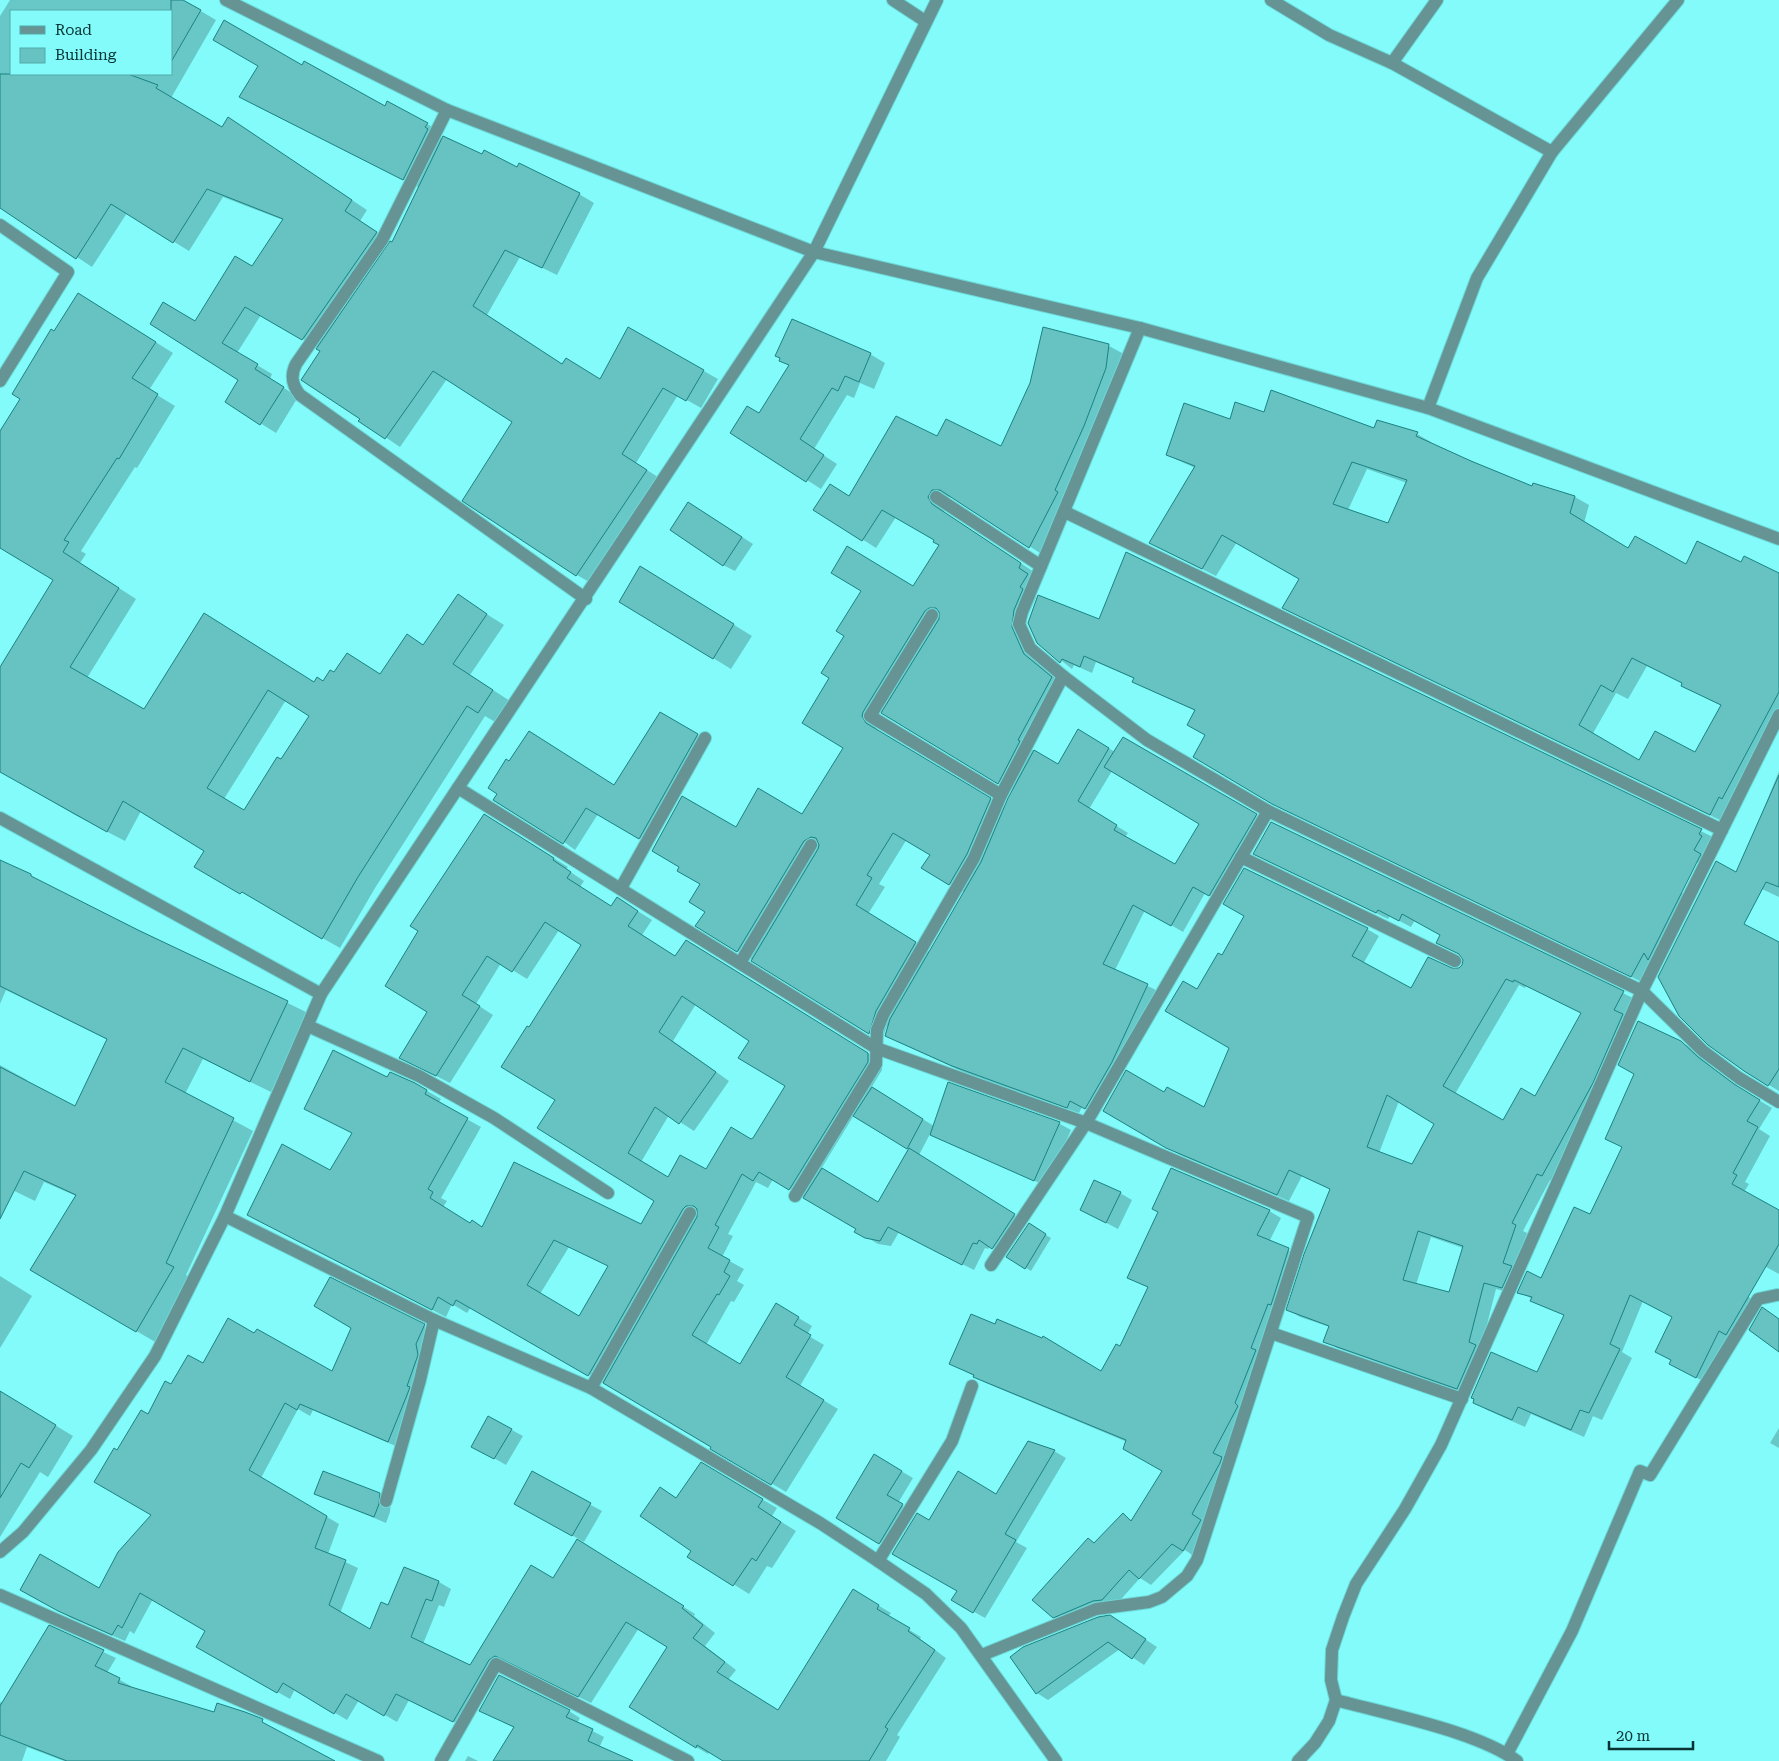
<svg xmlns="http://www.w3.org/2000/svg" width="1779" height="1761" font-family="'Roboto Serif',serif">
	<style>
		.shadow { fill: #0003; fill-rule: evenodd }
		.building { fill: #67c2c2; stroke: #1c8282; fill-rule: evenodd }
		.lines { fill: none; stroke-linecap: round; stroke-linejoin: round }
		.minor-casing { stroke: #6cd7d6; stroke-width: 14 }
		.minor { stroke: #669393; stroke-width: 12 }
	</style>
	<rect width="100%" height="100%" fill="#82fbfa"/>
	<g class="shadow">
		<path d="M10 0H182L216 20 171 98 222 128H244L367 210 360 221 393 243 420 188 256 106 302 66 385 107 427 124 443 133 440 137 443 139 579 194 594 203 557 275 520 257 487 315 563 365 600 380 629 329 718 379 701 408 678 395 636 463 661 479 591 583 577 575 514 422 447 379 400 447 360 420 362 418 322 350 261 315 237 353 272 374 270 379 298 397 276 433 226 402 240 380 195 322 253 267 283 220 223 197 189 251 127 213 92 267 0 206V16ZM11 11H171V74H11Z"/>
		<path d="M79 294 173 353 149 390 175 406 137 468 135 467 81 551 86 554 80 563 136 599 87 678 144 711 204 614 315 683 324 682 335 674 381 675 407 635 424 645 458 596 504 625 470 675 510 701 497 723 485 716 375 888 340 948 196 866 206 851 141 811 125 841 75 815 0 771V669L55 580 0 547V433L22 398 55 333ZM286 700 311 716 282 761 245 812 224 799Z"/>
		<path d="M1109 346 1122 353 1120 376 1043 555 953 497H947L941 504 945 513 1034 572 1031 577 1041 583 1033 596 1036 597 1027 618 1025 636 1038 663 1065 686 1031 749 1059 766 1079 731 1115 752 1123 738 1268 822 1221 902 1205 893 1183 932 1145 910 1115 970 1160 992 1097 1114 1082 1107 1079 1113 965 1073 899 1042 889 1026H887L882 1040 697 926 707 911 736 828 803 815 845 747 914 588 941 545 936 540 896 517 876 548 815 509 850 497 938 438 1001 448ZM881 712 1014 791 1006 808 879 732 876 728V720ZM1112 771 1200 824 1175 866 1125 837 1128 833 1089 809ZM907 839 931 854 923 868 965 893 930 952 868 914 885 887 879 884Z"/>
		<polygon points="870,354 885,363 874,389 860,383 854,398 847,395 814,449 837,464 821,489 732,432 760,414 790,366 781,360 781,358"/>
		<path d="M1265 414 1375 430 1417 434 1431 442V444L1533 487V485L1575 497 1589 505 1584 523 1629 549 1686 566 1741 564 1779 574V727L1724 822 1298 616 1283 607 1300 579 1237 542 1216 576 1150 543 1195 468 1167 455 1230 421ZM1367 469 1407 483 1388 525 1348 510ZM1647 666 1683 683 1682 686 1722 706 1696 754 1640 762 1592 735 1616 693 1628 699Z"/>
		<polygon points="689,503 753,544 735,571 723,565"/>
		<polygon points="1127,554 1713,837 1701,864 1672,852 1659,881 1693,899 1644,983 1285,810 1207,735 1196,711 1145,688 1134,682 1135,679 1096,662 1092,673 1074,665 1072,669 1038,642 1099,621"/>
		<polygon points="658,578 752,636 731,669 620,601"/>
		<polygon points="660,713 709,742 651,845 598,814 575,850 498,793 614,786"/>
		<polygon points="1779,771 1779,897 1736,877"/>
		<path d="M498 823 568 867 566 869 584 881 580 887 611 907 617 898 652 920 642 935 676 957 701 949 882 1062V1070L871 1088 934 1126 949 1084 1060 1124 1071 1130 1046 1186 930 1134 919 1155 1025 1222 1004 1254 990 1246 988 1249 985 1248 974 1270 899 1232 891 1246 878 1244 856 1231 857 1229 773 1179 768 1188 756 1182 728 1234 733 1236 722 1257 744 1269 737 1281 744 1285 734 1302 731 1301 706 1345 741 1365 777 1305 812 1326 807 1335 824 1345 800 1386 838 1409 786 1492 712 1448 713 1446 471 1307 467 1313 452 1304 446 1317 248 1215 330 1171 388 1078 415 1084 441 1099 438 1103 481 1127 441 1198 447 1201 443 1207 471 1224 483 1228 642 1226 656 1200 557 1100 529 1029 582 944 559 930 527 979 501 963 476 1004 493 1015 450 1083 401 1058 429 1012ZM696 1004 750 1041 787 1086 754 1139 706 1170 669 1178 641 1162 669 1115 694 1131 729 1081 673 1041ZM854 1115 910 1149 878 1203 821 1169ZM569 1247 610 1266 579 1318 540 1294Z"/>
		<path d="M1272 823 1635 999 1555 1182 1550 1180 1523 1231 1527 1233 1515 1269 1514 1294 1496 1289 1469 1395 1337 1348 1325 1341 1330 1327 1300 1317 1288 1310 1331 1189 1302 1176 1289 1201 1180 1155 1104 1110 1165 1094 1204 1109 1230 1048 1197 990 1222 957 1246 915 1367 929 1379 936 1363 964 1412 990 1452 970 1460 969 1463 966 1464 960 1441 935 1415 920 1411 927 1390 916 1388 919 1266 860ZM1519 985 1525 988 1526 986 1582 1013 1536 1098 1503 1122 1455 1094ZM1399 1101 1436 1124 1413 1165 1379 1153ZM1431 1237 1463 1248 1450 1294 1416 1285Z"/>
		<polygon points="0,862 308,1013 271,1092 203,1059 185,1094 253,1131 186,1275 193,1280 157,1343 31,1270 76,1196 44,1182 35,1201 0,1184 0,1065 27,1080 26,1082 76,1108 108,1040 6,990 0,1004"/>
		<polygon points="1779,944 1779,1091 1744,1070"/>
		<polygon points="1680,1042 1694,1049 1711,1066 1747,1093 1772,1108 1759,1129 1770,1136 1745,1182 1749,1184 1744,1192 1779,1211 1779,1274 1702,1232 1689,1253 1761,1306 1709,1384 1683,1371 1672,1360 1674,1317 1643,1301 1622,1352 1632,1358 1602,1420 1593,1416 1584,1437 1531,1414 1525,1427 1487,1410 1474,1402 1537,1374 1565,1316 1519,1292 1542,1279 1590,1215"/>
		<polygon points="1120,1193 1132,1200 1118,1229 1093,1216"/>
		<polygon points="1269,1211 1281,1218 1269,1242 1301,1256 1195,1557 1185,1550 1151,1585 1140,1578 1115,1606 1066,1624 1053,1617 1095,1544 1123,1515 1133,1521 1163,1471 1127,1442 986,1383 951,1363 1101,1372 1121,1348 1149,1288 1141,1284"/>
		<polygon points="1029,1225 1051,1238 1031,1271 1008,1257"/>
		<polygon points="0,1276 32,1296 0,1348"/>
		<polygon points="424,1326 436,1333 400,1448 313,1410 310,1416 298,1409 261,1478 339,1524 328,1554 358,1568 340,1613 371,1631 389,1607 404,1568 439,1582 451,1589 444,1607 439,1605 423,1644 470,1667 554,1580 590,1548 695,1614 694,1616 715,1633 705,1646 736,1670 728,1680 779,1711 866,1598 891,1613 888,1617 921,1637 920,1639 946,1658 897,1735 900,1737 886,1761 726,1761 710,1751 708,1754 696,1747 669,1647 639,1628 591,1703 508,1662 501,1667 466,1728 409,1700 397,1722 359,1700 347,1720 295,1689 290,1699 198,1647 206,1631 153,1599 134,1634 130,1631 125,1641 71,1618 22,1589 100,1590 152,1515 118,1451 172,1386 203,1365 255,1334 333,1373"/>
		<polygon points="0,1392 73,1436 48,1477 40,1472 0,1537"/>
		<polygon points="489,1418 523,1436 506,1465 473,1446"/>
		<polygon points="1779,1428 1779,1448 1770,1443"/>
		<polygon points="1054,1451 1066,1458 1016,1542 1027,1548 985,1618 953,1600 959,1591 930,1521 996,1496"/>
		<polygon points="875,1456 913,1478 898,1503 914,1512 891,1549 837,1518"/>
		<polygon points="701,1464 777,1508 772,1516 796,1531 772,1568 767,1566 749,1594 689,1556 692,1551 660,1488 677,1498"/>
		<polygon points="532,1473 602,1511 584,1542 515,1503"/>
		<polygon points="315,1493 379,1494 391,1501 390,1512 386,1523"/>
		<polygon points="1122,1624 1157,1647 1144,1665 1120,1649 1048,1700 1037,1693"/>
		<polygon points="50,1627 116,1658 107,1673 131,1686 130,1688 333,1761 64,1761 27,1747 22,1761 0,1761 0,1702 3,1703"/>
		<polygon points="480,1710 569,1711 580,1718 577,1723 604,1737 599,1748 631,1761 494,1761 515,1728"/>
		<polygon points="468,1756 478,1761 465,1761"/>
	</g>
	<g class="building">
		<polygon points="171,0 183,0 201,10 171,62"/>
		<polygon points="224,20 302,65 304,61 385,106 387,101 428,123 425,127 428,129 403,180 239,97 258,66 213,40"/>
		<polygon points="0,74 128,74 158,85 156,88 222,127 228,117 352,200 345,211 377,232 302,340 245,307 222,343 258,364 255,369 284,387 260,425 225,402 238,380 150,324 163,302 195,321 235,256 252,266 283,219 207,189 173,243 111,204 76,259 0,208"/>
		<polygon points="443,136 482,154 484,150 517,167 519,163 580,193 542,268 505,250 473,306 562,364 566,358 600,379 628,327 704,370 686,401 663,388 622,454 647,470 576,576 462,501 512,422 433,371 385,439 358,421 360,419 301,380 320,351 316,349 390,241 392,242"/>
		<path d="M78 293 156 342 132 378 158 394 119 459 117 458 64 540 69 542 63 552 119 588 70 667 144 709 204 613 314 682 317 677 323 681 330 670 334 672 347 653 380 674 407 634 423 645 458 594 487 614 453 664 493 690 478 713 467 706 358 877 322 939 242 892 240 894 194 867 204 851 123 801 107 832 0 772V667L53 580 0 548V431L20 399 12 394 51 329 54 331ZM268 690 309 716 281 759 277 757 244 810 207 788Z"/>
		<polygon points="792,319 871,353 859,382 845,376 838,391 832,388 800,439 824,455 806,482 730,433 747,406 759,413 789,365 779,361 780,358 775,356"/>
		<polygon points="1043,327 1109,344 1106,368 1084,426 1055,490 1058,492 1029,548 940,490 932,490 928,497 932,504 1021,563 1019,568 1028,574 1020,587 1023,589 1014,610 1012,627 1024,654 1052,677 1018,740 1020,741 998,784 881,713 939,619 939,612 936,608 929,608 925,611 863,712 862,716 866,723 991,798 967,854 949,885 921,868 930,855 893,833 867,875 872,878 856,905 916,942 876,1011 869,1034 751,961 818,849 819,845 816,838 811,837 804,841 737,952 695,926 705,912 689,902 700,884 677,871 679,867 652,851 682,796 736,827 758,788 802,814 843,748 802,723 829,678 821,673 844,636 836,631 861,591 831,573 847,546 913,586 939,545 933,542 934,540 882,510 862,541 813,510 830,484 849,496 896,416 937,436 946,419 1001,446 1030,383"/>
		<path d="M1271 390 1374 428 1377 420 1418 432 1416 436 1471 461 1532 486 1533 483 1575 496 1570 513 1628 548 1635 536 1686 564 1697 541 1741 562 1744 556 1779 573V692L1722 799 1719 797 1710 815 1282 608 1299 579 1222 535 1202 569 1149 543 1195 466 1166 455 1184 403 1230 419 1235 402 1264 412ZM1352 462 1407 480 1388 523 1333 504ZM1632 658 1682 683 1681 686 1721 705 1695 752 1655 731 1639 760 1579 725 1601 685 1613 692Z"/>
		<polygon points="688,502 742,537 723,566 670,530"/>
		<polygon points="1126,552 1702,829 1699,834 1702,836 1694,850 1701,854 1648,960 1644,953 1631,977 1272,804 1193,757 1205,735 1187,725 1195,710 1132,682 1134,678 1084,656 1080,667 1062,659 1060,663 1037,643 1028,623 1038,595 1099,619"/>
		<polygon points="640,566 734,624 713,659 619,602"/>
		<polygon points="660,712 698,734 639,839 586,808 563,844 493,800 497,794 488,788 506,759 509,761 529,731 614,785"/>
		<polygon points="1078,729 1109,748 1078,801 1117,825 1114,830 1175,864 1199,824 1104,767 1123,737 1257,814 1209,896 1193,887 1171,926 1133,905 1103,964 1148,984 1112,1062 1085,1109 1070,1101 1067,1108 952,1066 885,1036 890,1019 981,862 1008,798 1034,750 1058,764"/>
		<polygon points="1779,775 1779,887 1766,882 1744,924 1779,942 1779,1069 1768,1086 1744,1071 1708,1045 1679,1016 1658,977 1716,861 1736,872"/>
		<path d="M484 814 554 858 553 860 571 872 567 878 611 906 617 897 638 911 628 926 675 956 686 940 868 1053V1062L789 1190 759 1172 753 1181 742 1174 715 1225 719 1227 708 1248 730 1260 724 1272 730 1276 719 1295 717 1294 692 1335 740 1364 776 1303 799 1317 794 1325 811 1335 786 1377 824 1400 771 1485 710 1449 711 1447 603 1383 697 1217V1209L694 1206H686L683 1209 588 1376 456 1300 453 1306 438 1297 432 1310 247 1215 282 1144 330 1170 352 1133 304 1109 333 1050 387 1077 390 1072 415 1083 427 1090 425 1094 468 1118 428 1189 433 1192 430 1198 470 1223 472 1220 482 1227 514 1162 641 1224 654 1201 537 1128 555 1100 501 1067 527 1026 529 1027 581 945 545 922 512 972 487 956 462 995 480 1006 436 1076 399 1058 427 1012 385 986 418 931 410 926ZM682 996 749 1041 738 1058 785 1086 753 1138 751 1139 731 1127 706 1169 680 1155 668 1177 628 1153 655 1107 679 1124 716 1072 659 1032ZM554 1240 608 1266 579 1316 527 1285Z"/>
		<path d="M1271 822 1624 991 1614 1010 1623 1014 1593 1083 1542 1176 1537 1174 1512 1223 1516 1225 1503 1263 1512 1266 1502 1288 1484 1283 1469 1342 1476 1345 1457 1389 1323 1342 1329 1326 1286 1310 1304 1254 1330 1189 1289 1170 1277 1195 1166 1148 1103 1111 1126 1070 1164 1092 1167 1087 1204 1107 1229 1048 1165 1011 1183 981 1197 989 1218 953 1222 955 1244 916 1223 904 1244 868 1368 928 1352 956 1411 988 1428 957 1452 968H1459L1462 965 1463 960 1459 954 1436 943 1440 935 1402 914 1399 921 1378 910 1376 913 1253 854ZM1506 979 1513 982 1514 980 1581 1013 1535 1096 1521 1088 1503 1120 1443 1086ZM1387 1095 1434 1124 1412 1164 1367 1147ZM1418 1231 1463 1246 1449 1292 1403 1280Z"/>
		<polygon points="0,860 31,874 31,876 140,931 288,1001 250,1082 183,1048 165,1082 234,1118 166,1263 174,1267 136,1332 30,1270 76,1195 24,1171 0,1219 0,1067 75,1106 107,1039 0,986"/>
		<polygon points="1638,1021 1681,1041 1698,1057 1734,1084 1760,1100 1747,1121 1758,1127 1733,1173 1737,1175 1732,1184 1779,1210 1779,1244 1726,1335 1719,1331 1696,1378 1669,1364 1671,1360 1655,1352 1672,1317 1630,1295 1610,1344 1620,1349 1589,1413 1580,1410 1571,1430 1518,1407 1512,1420 1473,1403 1474,1399 1471,1398 1491,1352 1537,1372 1564,1315 1530,1301 1532,1297 1517,1293 1527,1271 1541,1278 1574,1207 1590,1214 1622,1147 1605,1139 1634,1074 1618,1065"/>
		<polygon points="948,1082 1060,1122 1034,1181 930,1135"/>
		<polygon points="872,1087 923,1119 907,1149 853,1116"/>
		<polygon points="909,1148 1015,1214 992,1249 979,1240 977,1244 973,1243 962,1265 888,1227 880,1241 865,1238 854,1232 856,1229 803,1198 822,1168 878,1202"/>
		<polygon points="1171,1168 1270,1210 1257,1235 1289,1248 1271,1305 1268,1304 1251,1348 1256,1350 1235,1403 1238,1406 1213,1453 1222,1457 1220,1463 1192,1514 1201,1520 1183,1551 1172,1544 1139,1579 1129,1570 1102,1600 1093,1601 1053,1618 1032,1600 1088,1538 1094,1543 1123,1513 1131,1521 1162,1471 1123,1449 1126,1440 973,1377 974,1375 949,1364 971,1314 995,1324 997,1319 1042,1338 1043,1336 1101,1371 1116,1344 1120,1346 1148,1287 1127,1278 1158,1212 1152,1209"/>
		<polygon points="1094,1180 1121,1192 1106,1223 1080,1210"/>
		<polygon points="1029,1223 1046,1234 1025,1269 1006,1257"/>
		<polygon points="330,1277 425,1324 416,1344 418,1355 407,1386 410,1387 407,1395 388,1442 300,1404 297,1410 285,1403 249,1470 327,1516 315,1548 346,1560 329,1605 370,1629 381,1602 388,1605 404,1567 439,1581 432,1601 426,1599 411,1637 470,1665 531,1565 553,1578 577,1539 684,1606 682,1608 703,1625 693,1638 725,1662 717,1672 778,1710 853,1589 879,1605 877,1609 910,1628 908,1631 935,1650 885,1727 888,1729 869,1761 723,1761 697,1745 696,1748 629,1707 667,1647 626,1622 578,1697 495,1656 489,1660 453,1722 396,1694 384,1716 346,1694 334,1714 283,1683 277,1693 196,1647 205,1631 140,1593 122,1628 118,1625 112,1635 58,1611 20,1590 40,1554 99,1588 118,1552 151,1515 94,1482 114,1448 117,1450 141,1410 148,1414 165,1381 171,1384 188,1355 203,1363 228,1318 254,1333 257,1329 332,1371 351,1328 314,1306"/>
		<polygon points="1762,1307 1779,1319 1779,1352 1749,1330"/>
		<polygon points="0,1391 56,1425 29,1468 21,1463 0,1498"/>
		<polygon points="488,1416 512,1429 494,1459 471,1447"/>
		<polygon points="1028,1441 1055,1450 1005,1534 1016,1540 973,1613 951,1600 957,1591 892,1554 917,1513 929,1520 958,1471 996,1494"/>
		<polygon points="874,1454 902,1471 887,1495 903,1504 879,1544 836,1518"/>
		<polygon points="701,1462 763,1499 758,1507 781,1522 756,1561 752,1558 733,1586 687,1557 691,1551 640,1516 660,1487 676,1498"/>
		<polygon points="323,1471 380,1493 379,1504 374,1517 314,1494"/>
		<polygon points="532,1471 591,1503 572,1536 514,1504"/>
		<polygon points="1110,1615 1146,1639 1132,1659 1108,1642 1036,1694 1010,1657 1023,1647 1098,1617"/>
		<polygon points="49,1625 104,1650 95,1666 120,1678 118,1683 214,1712 217,1703 245,1712 263,1719 262,1722 335,1761 67,1761 0,1735 0,1706"/>
		<polygon points="499,1675 570,1710 566,1717 593,1729 588,1741 633,1761 493,1761 514,1727 479,1711"/>
	</g>
	<g class="lines">
		<defs>
			<g id="minor">
				<polyline points="226,0 447,110 814,252 1140,328 1428,408 1779,539"/>
				<polyline points="893,0 925,21"/>
				<polyline points="1271,0 1329,35 1392,63 1552,152"/>
				<polyline points="1392,63 1437,0"/>
				<path d="M447 110 382 240 296 364C290 376 292 385 300 395L586 599"/>
				<polyline points="0,225 68,272 0,381"/>
				<polyline points="1140,328 1022,612 1019,624 1030,648 1063,676 1147,740 1268,811 1642,991 1703,1051 1739,1078 1779,1102"/>
				<polyline points="1428,408 1477,278 1552,152 1678,0"/>
				<polyline points="936,497 1041,566"/>
				<polyline points="1065,512 1722,830"/>
				<polyline points="932,615 870,716 1001,795"/>
				<polyline points="458,788 876,1048 1086,1123 1308,1217 1197,1560 1187,1576 1162,1597 1149,1602 1096,1609 982,1655"/>
				<polyline points="0,818 321,994"/>
				<polyline points="1241,857 1455,961"/>
				<polyline points="621,888 705,738"/>
				<polyline points="740,963 811,845"/>
				<polyline points="308,1026 419,1076 494,1118 608,1193"/>
				<polyline points="795,1196 876,1064 877,1030 883,1015 974,858 1001,795 1063,676"/>
				<polyline points="225,1216 434,1320 591,1388 820,1523 878,1561 926,1594 961,1628 1056,1761"/>
				<polyline points="991,1265 1086,1123 1268,811"/>
				<polyline points="1271,1333 1462,1399"/>
				<polyline points="591,1388 690,1213"/>
				<polyline points="386,1501 420,1380 434,1320"/>
				<polyline points="0,1552 23,1532 91,1450 155,1356 225,1216 321,994 814,252 937,0"/>
				<polyline points="878,1561 952,1441 972,1386"/>
				<polyline points="0,1595 378,1761"/>
				<path d="M1336 1700C1387 1714 1476 1731 1517 1761"/>
				<polyline points="1507,1754 1572,1631 1640,1471 1650,1475 1758,1299 1777,1295"/>
				<polyline points="441,1761 496,1664 688,1761"/>
				<polyline points="1298,1761 1315,1743 1329,1721 1336,1700 1331,1680 1332,1650 1343,1617 1356,1584 1405,1509 1441,1445 1642,991 1779,715"/>
			</g>
		</defs>
		<use href="#minor" class="minor-casing"/>
		<use href="#minor" class="minor"/>
	</g>
	<rect x="10" y="10" width="162" height="65" fill="#82fbfa" stroke="#52abaa"/>
	<rect x="20" y="26" width="25" height="8" fill="#669393" stroke="#52abaa"/>
	<text x="55" y="35" font-size="15" fill="#093232">Road</text>
	<rect x="20" y="48" width="25" height="15" fill="#67c2c2" stroke="#52abaa"/>
	<text x="55" y="60" font-size="15" fill="#093232">Building</text>
	<path d="M1609 1741v8h84v-8" fill="none" stroke="#093232" stroke-width="2.5"/>
	<text x="1616" y="1741" font-size="15" fill="#093232" stroke="#82fbfa" stroke-width="4" paint-order="stroke">20 m</text>
</svg>
